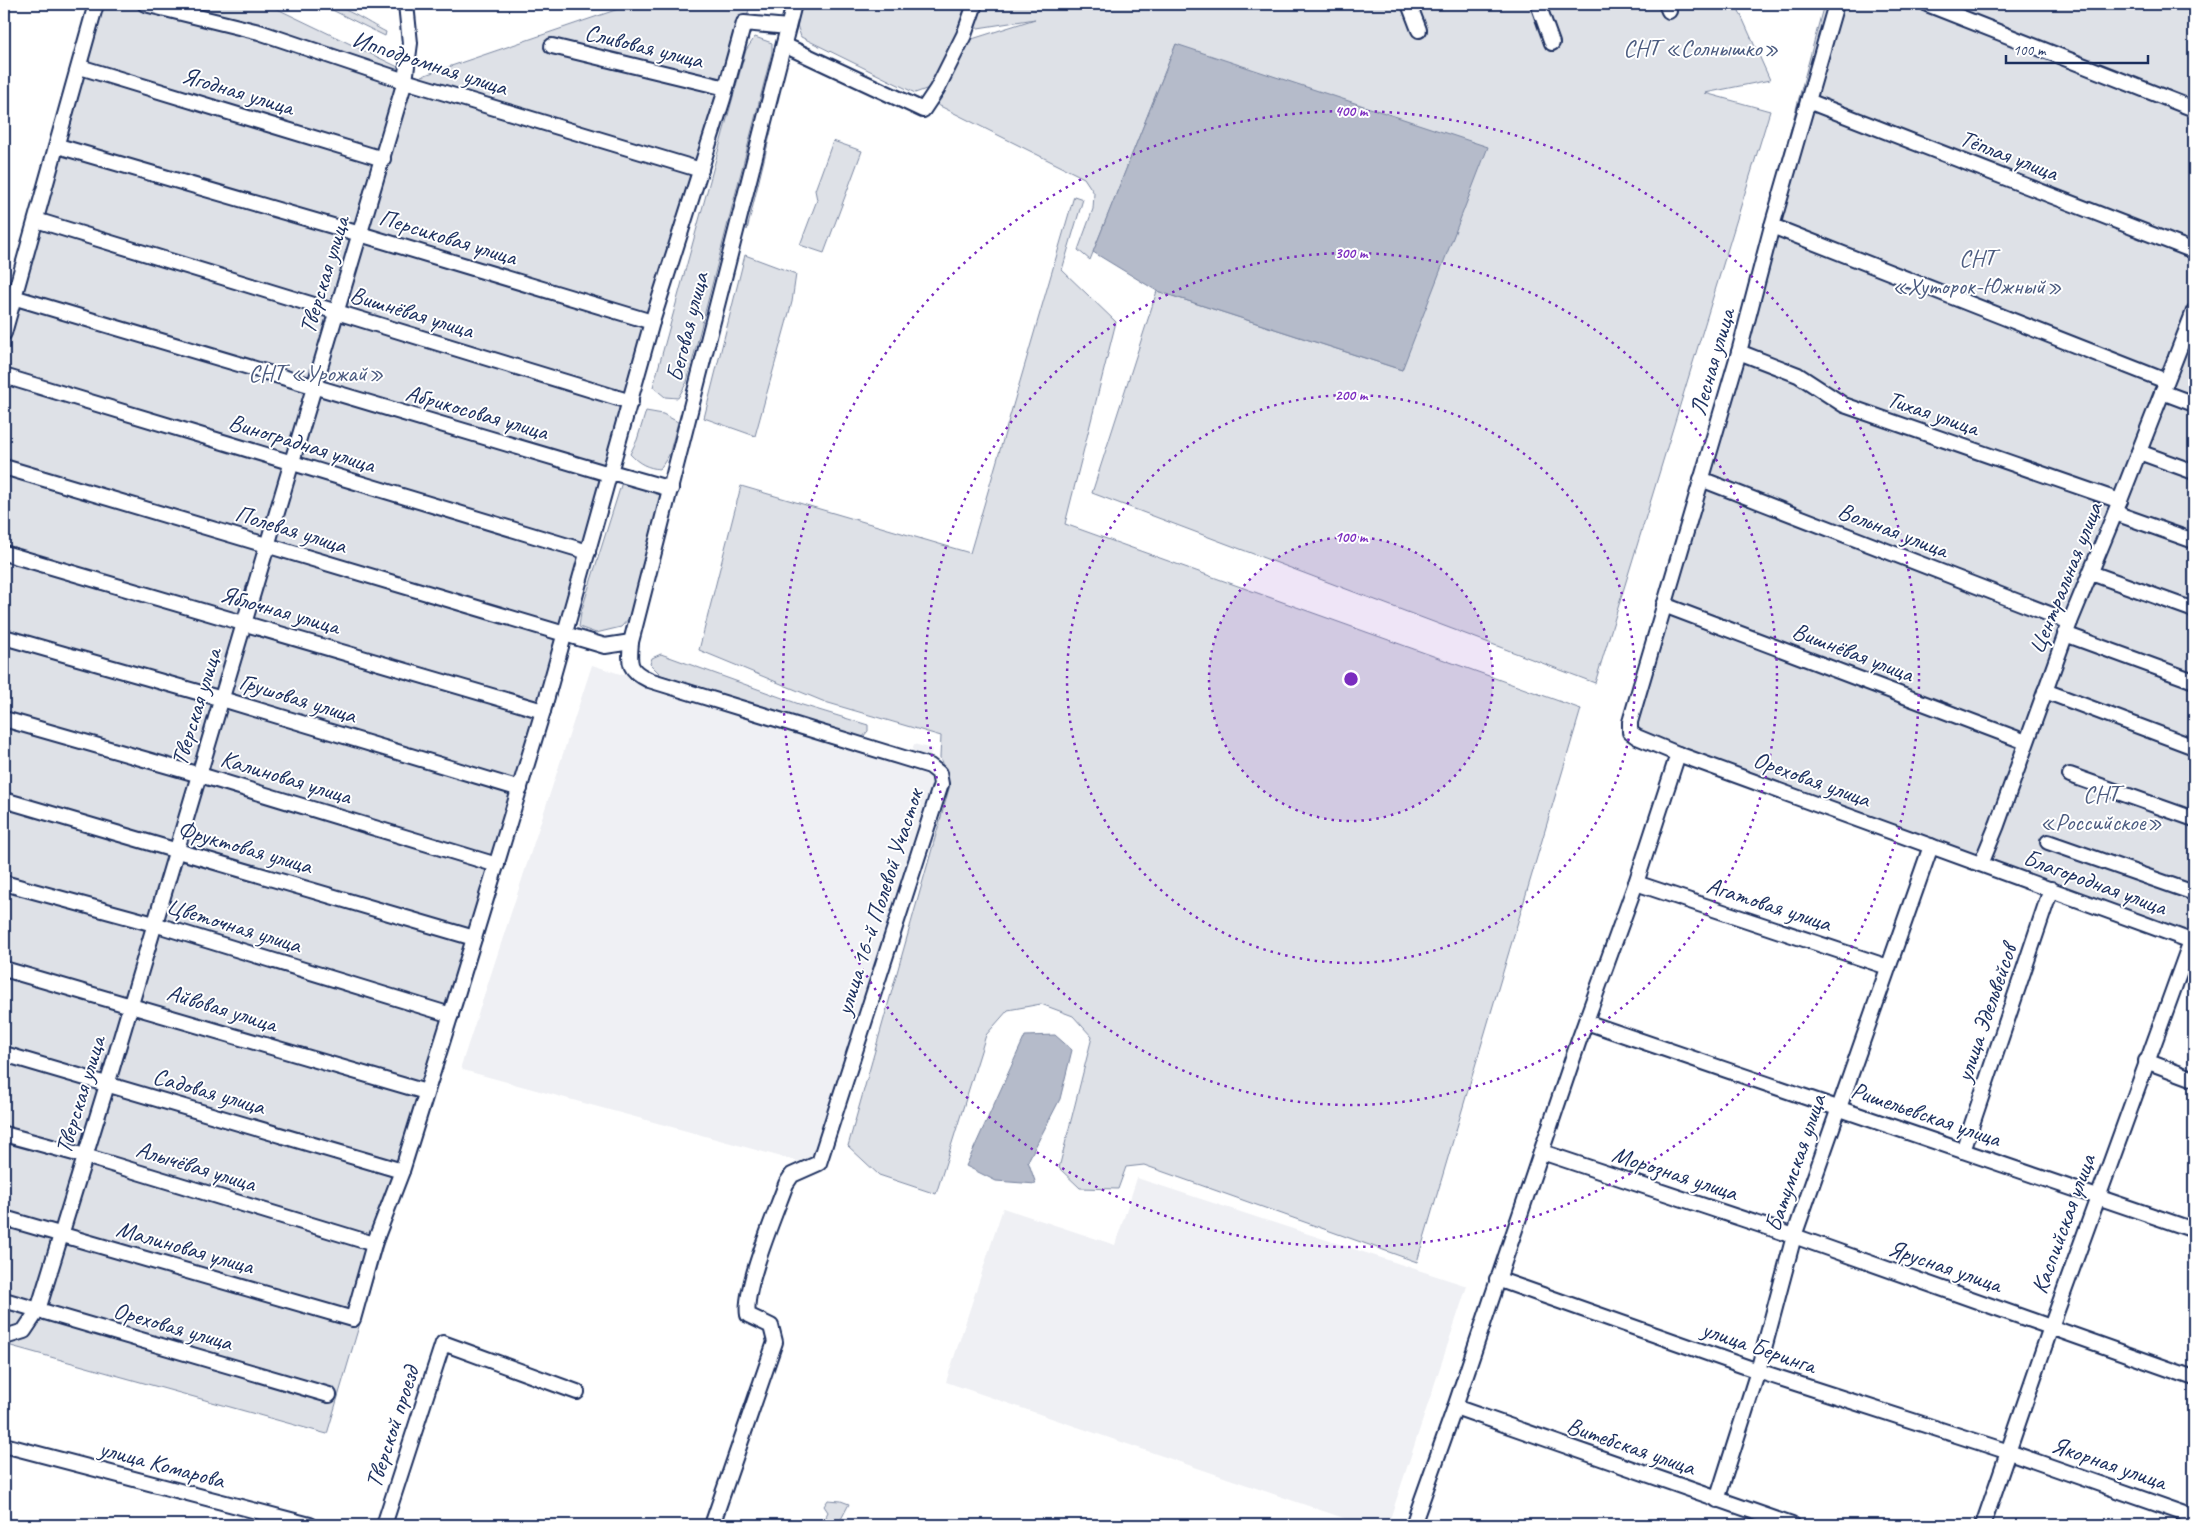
<svg xmlns="http://www.w3.org/2000/svg" width="2198" height="1529" font-family="Caveat,sans-serif">
	<style>
		.built { fill: #eff0f4 }
		.green { fill: #dee1e7; stroke: #7c88a2 }
		.water { fill: #b5bbca; stroke: #77839f }
		.lines { fill: none; stroke-linecap: round; stroke-linejoin: round }
		.minor-casing { stroke: #1b2f5e; stroke-width: 18 }
		.minor { stroke: #fff; stroke-width: 14 }
		.ring { fill: none; stroke: #7b2cbf; stroke-width: 2.5; stroke-dasharray: 2.5 5 }
		.labels { text-anchor: middle; stroke-width: 4; stroke-linejoin: round; paint-order: stroke }
		.street-label { font-size: 24px; fill: #1b2f5e; stroke: #fff }
		.park-label { font-size: 24px; fill: #4c5c80; stroke: #fff }
		.centre { fill: #7b2cbf; stroke: #fff; stroke-width: 2.5 }
		.ring-label { font-size: 15px; text-anchor: middle; font-weight: bold; fill: #7b2cbf; stroke: #fff; stroke-width: 4; stroke-linejoin: round; paint-order: stroke }
	</style>
	<rect width="100%" height="100%" fill="#fff"/>
	<filter id="ink" filterUnits="userSpaceOnUse"><feTurbulence type="fractalNoise" baseFrequency=".02" numOctaves="2"/><feDisplacementMap in="SourceGraphic" scale="10" xChannelSelector="R" yChannelSelector="G"/><feConvolveMatrix kernelMatrix="1 2 1 2 8 2 1 2 1" color-interpolation-filters="sRGB"/></filter>
	<g filter="url(#ink)">
		<g class="built">
			<polygon points="592,665 931,773 935,780 819,1153 804,1163 463,1070 461,1066"/>
			<polygon points="914,744 932,749 930,757 912,752"/>
			<polygon points="1137,1178 1467,1286 1388,1525 1364,1525 946,1382 1003,1208 1115,1245"/>
		</g>
		<g class="green">
			<polygon points="93,4 267,4 419,77 633,4 750,4 746,22 327,1434 4,1344 4,323"/>
			<path d="M320 4C343 4 366 22 386 32L385 36Z"/>
			<polygon points="802,4 1736,4 1770,80 1705,93 1770,111 1595,683 1092,493 1157,291 1402,370 1176,44 1090,260 1078,250 1093,209 1094,193 1084,178 934,103 969,40 1035,19 959,31 932,87 915,93 801,37 797,25"/>
			<polygon points="1824,4 2194,4 2194,942 1631,730"/>
			<polygon points="755,37 772,43 772,52 687,382 678,398 665,397 653,387 746,50"/>
			<polygon points="767,125 772,127 747,230 746,209"/>
			<polygon points="833,141 862,151 824,253 800,245 817,200 815,190"/>
			<polygon points="1074,196 1083,199 1062,270 1116,322 1065,524 1581,709 1417,1262 1144,1165 1126,1167 1118,1189 1080,1188 1059,1168 1092,1037 1073,1016 1041,1004 1008,1010 986,1035 936,1194 879,1175 848,1146 950,785 940,758 941,736 825,702 699,650 741,486 970,553"/>
			<polygon points="745,255 796,274 792,302 755,436 704,418"/>
			<path d="M646 411 663 414 678 422 669 455 660 469C648 468 639 464 630 454L637 440Z"/>
			<polygon points="622,482 651,487 661,494 631,616 621,627 596,633 579,627 581,612"/>
			<polygon points="661,654 799,704 868,725 868,731 862,738 661,675 650,664 652,658"/>
			<polygon points="828,1500 841,1501 849,1504 838,1525 823,1525 828,1521 826,1516 828,1512 824,1506"/>
		</g>
		<g class="water">
			<polygon points="1176,44 1488,147 1402,370 1157,291 1093,252"/>
			<polygon points="1055,1035 1072,1050 1060,1099 1028,1161 1036,1184 996,1181 966,1166 1025,1036"/>
		</g>
		<g class="lines">
			<defs>
				<g id="minor">
					<polyline points="145,4 259,32 405,81 701,170"/>
					<polyline points="1409,4 1419,30"/>
					<polyline points="1538,4 1552,43"/>
					<polyline points="1666,4 1669,11"/>
					<polyline points="1836,4 1772,226 1739,352 1630,722 1630,732 1637,737 1678,754 2194,942"/>
					<polyline points="1927,4 2194,109"/>
					<polyline points="784,45 923,110 937,89 964,35 975,4"/>
					<polyline points="552,46 726,88"/>
					<polyline points="80,67 383,159"/>
					<polyline points="1808,101 2194,251"/>
					<polyline points="58,146 360,234 652,322"/>
					<polyline points="36,220 631,402"/>
					<polyline points="1772,226 2166,381"/>
					<polyline points="13,297 609,474 618,474 671,489"/>
					<polyline points="4,333 96,4"/>
					<polyline points="1739,352 1798,375 1844,405 2120,501"/>
					<polyline points="4,376 588,552"/>
					<polyline points="2162,392 2194,404"/>
					<polyline points="2139,452 2194,472"/>
					<polyline points="4,467 605,646 631,642"/>
					<polyline points="1701,479 2070,622"/>
					<polyline points="2115,513 2194,541"/>
					<polyline points="4,553 543,711"/>
					<polyline points="2091,573 2194,610"/>
					<polyline points="1664,605 2026,742"/>
					<polyline points="2065,634 2194,681"/>
					<polyline points="4,637 222,699 520,789"/>
					<polyline points="2045,691 2194,747"/>
					<polyline points="4,719 200,775 497,865"/>
					<polyline points="2070,775 2194,819"/>
					<polyline points="4,800 474,938"/>
					<polyline points="2048,842 2194,893"/>
					<polyline points="1981,864 1997,825 2070,622 2115,513 2194,311"/>
					<polyline points="4,883 154,924 451,1015"/>
					<polyline points="1636,883 1888,967"/>
					<polyline points="4,969 426,1092"/>
					<polyline points="1586,1022 2194,1230"/>
					<polyline points="4,1054 402,1171"/>
					<polyline points="2146,1061 2194,1079"/>
					<polyline points="4,1134 85,1156 374,1244"/>
					<polyline points="1963,1151 2051,889"/>
					<polyline points="1542,1152 1794,1236 2194,1378"/>
					<polyline points="4,1218 353,1319 374,1244 402,1171 455,1001 543,711 652,322 723,99 744,23 788,27"/>
					<polyline points="1497,1279 1758,1371 2009,1452 2194,1517"/>
					<polyline points="4,1300 329,1395"/>
					<polyline points="4,1334 8,1336 24,1331 38,1310 107,1085 405,81 410,43 406,4"/>
					<polyline points="1455,1407 1792,1525"/>
					<polyline points="4,1445 310,1525"/>
					<polyline points="1717,1500 1758,1371 1794,1236 1931,846"/>
					<polyline points="384,1525 443,1343 577,1392"/>
					<path d="M712 1525 775 1342 771 1326 748 1315C743 1289 776 1212 786 1184L792 1175 819 1163 941 784 939 773 930 766 649 680C628 670 629 664 631 642L794 4"/>
					<polyline points="1413,1525 1455,1407 1578,1043 1636,883 1678,754"/>
					<polyline points="1983,1525 2051,1327 2191,941"/>
				</g>
			</defs>
			<use href="#minor" class="minor-casing"/>
			<use href="#minor" class="minor"/>
		</g>
	</g>
	<circle cx="1351" cy="679" r="142" fill="#7b2cbf" fill-opacity=".12"/>
	<g class="ring">
		<circle cx="1351" cy="679" r="142"/>
		<circle cx="1351" cy="679" r="284"/>
		<circle cx="1351" cy="679" r="426"/>
		<circle cx="1351" cy="679" r="568"/>
	</g>
	<g class="labels">
		<g class="street-label">
			<text transform="translate(644 46) rotate(14)" y="8">Сливовая улица</text>
			<text transform="translate(430 63) rotate(18)" y="8">Ипподромная улица</text>
			<text transform="translate(238 91) rotate(17)" y="8">Ягодная улица</text>
			<text transform="translate(2009 155) rotate(21)" y="8">Тёплая улица</text>
			<text transform="translate(448 237) rotate(17)" y="8">Персиковая улица</text>
			<text transform="translate(324 275) rotate(-73)" y="8">Тверская улица</text>
			<text transform="translate(412 312) rotate(17)" y="8">Вишнёвая улица</text>
			<text transform="translate(687 327) rotate(-76)" y="8">Беговая улица</text>
			<text transform="translate(1712 362) rotate(-74)" y="8">Лесная улица</text>
			<text transform="translate(477 412) rotate(16)" y="8">Абрикосовая улица</text>
			<text transform="translate(1933 413) rotate(19)" y="8">Тихая улица</text>
			<text transform="translate(302 443) rotate(17)" y="8">Виноградная улица</text>
			<text transform="translate(291 529) rotate(17)" y="8">Полевая улица</text>
			<text transform="translate(1893 530) rotate(21)" y="8">Вольная улица</text>
			<text transform="translate(2065 578) rotate(-68)" y="8">Центральная улица</text>
			<text transform="translate(280 610) rotate(16)" y="8">Яблочная улица</text>
			<text transform="translate(1853 652) rotate(21)" y="8">Вишнёвая улица</text>
			<text transform="translate(298 698) rotate(17)" y="8">Грушовая улица</text>
			<text transform="translate(196 707) rotate(-73)" y="8">Тверская улица</text>
			<text transform="translate(286 777) rotate(17)" y="8">Калиновая улица</text>
			<text transform="translate(1812 779) rotate(20)" y="8">Ореховая улица</text>
			<text transform="translate(245 847) rotate(16)" y="8">Фруктовая улица</text>
			<text transform="translate(2095 882) rotate(20)" y="8">Благородная улица</text>
			<text transform="translate(879 902) rotate(-72)" y="8">улица 16-й Полевой Участок</text>
			<text transform="translate(1769 904) rotate(18)" y="8">Агатовая улица</text>
			<text transform="translate(234 925) rotate(17)" y="8">Цветочная улица</text>
			<text transform="translate(222 1008) rotate(17)" y="8">Айвовая улица</text>
			<text transform="translate(1986 1013) rotate(-71)" y="8">улица Эдельвейсов</text>
			<text transform="translate(209 1091) rotate(16)" y="8">Садовая улица</text>
			<text transform="translate(80 1095) rotate(-73)" y="8">Тверская улица</text>
			<text transform="translate(1926 1114) rotate(19)" y="8">Ришельевская улица</text>
			<text transform="translate(1795 1163) rotate(-71)" y="8">Батумская улица</text>
			<text transform="translate(196 1166) rotate(17)" y="8">Алычёвая улица</text>
			<text transform="translate(1675 1173) rotate(18)" y="8">Морозная улица</text>
			<text transform="translate(2063 1224) rotate(-70)" y="8">Каспийская улица</text>
			<text transform="translate(185 1247) rotate(16)" y="8">Малиновая улица</text>
			<text transform="translate(1945 1266) rotate(19)" y="8">Ярусная улица</text>
			<text transform="translate(173 1326) rotate(16)" y="8">Ореховая улица</text>
			<text transform="translate(1759 1347) rotate(19)" y="8">улица Беринга</text>
			<text transform="translate(392 1427) rotate(-72)" y="8">Тверской проезд</text>
			<text transform="translate(1631 1446) rotate(19)" y="8">Витебская улица</text>
			<text transform="translate(2109 1463) rotate(19)" y="8">Якорная улица</text>
			<text transform="translate(162 1464) rotate(15)" y="8">улица Комарова</text>
		</g>
		<g class="park-label">
			<text x="1701" y="56">СНТ «Солнышко»</text>
			<text x="1977" y="266">СНТ<tspan x="1977" dy="28">«Хуторок-Южный»</tspan></text>
			<text x="316" y="381">СНТ «Урожай»</text>
			<text x="2101" y="802">СНТ<tspan x="2101" dy="28">«Российское»</tspan></text>
		</g>
	</g>
	<circle cx="1351" cy="679" r="8" class="centre"/>
	<g class="ring-label">
		<text x="1351" y="116">400 m</text>
		<text x="1351" y="258">300 m</text>
		<text x="1351" y="400">200 m</text>
		<text x="1351" y="542">100 m</text>
	</g>
	<rect width="2198" height="1529" fill="none" stroke="#fff" stroke-width="20"/>
	<rect x="10" y="10" width="2178" height="1509" fill="none" stroke="#1b2f5e" stroke-width="2" filter="url(#ink)"/>
	<path d="M2006 55v8h142v-8" fill="none" stroke="#1b2f5e" stroke-width="2.5"/>
	<text x="2013" y="55" font-size="15" fill="#1b2f5e" stroke="#ffffff" stroke-width="4" paint-order="stroke">100 m</text>
</svg>
